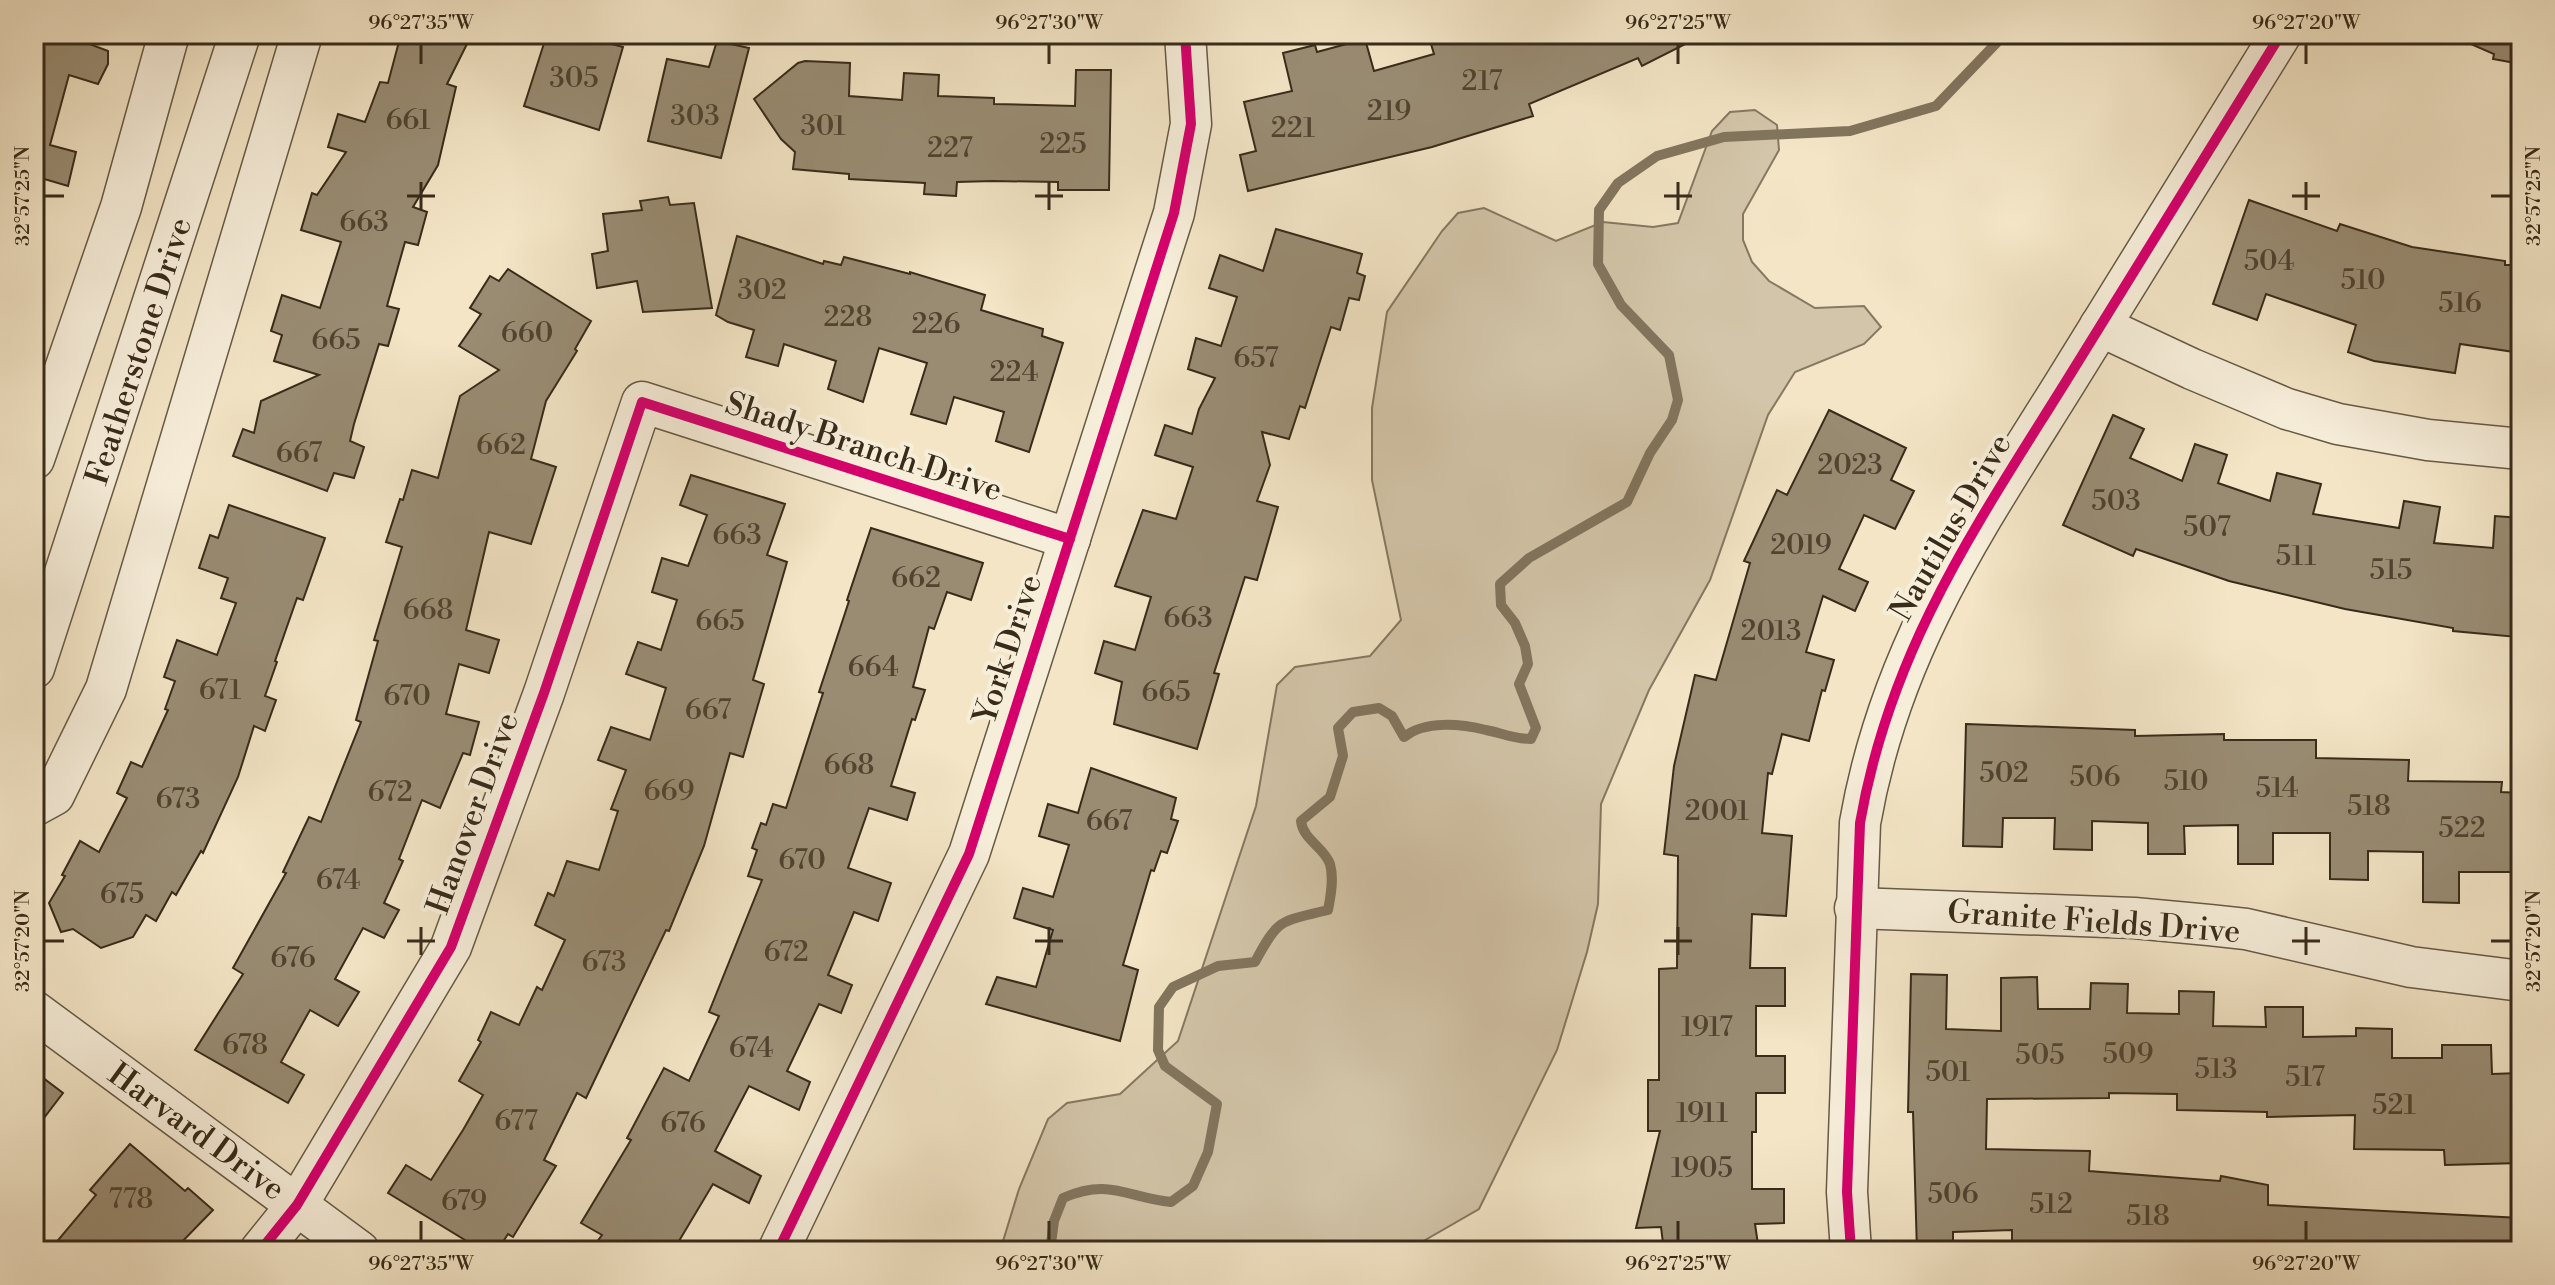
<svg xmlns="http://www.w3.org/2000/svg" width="2555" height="1285" font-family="'Libre Bodoni',serif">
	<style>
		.green { fill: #d3c5a9; stroke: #867862; stroke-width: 2 }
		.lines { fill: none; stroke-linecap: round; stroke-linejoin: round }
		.stream { stroke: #82755e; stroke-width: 10 }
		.building { fill: #998c73; stroke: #382b1a; stroke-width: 2 }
		.minor-casing { stroke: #675a45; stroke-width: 43 }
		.minor { stroke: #f7eeda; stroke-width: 40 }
		.cycleway-casing { stroke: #f7eeda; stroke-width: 15 }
		.cycleway { stroke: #d6006c; stroke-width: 10 }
		.ticks { fill: none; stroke: #382b1a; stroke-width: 3 }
		.labels { text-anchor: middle; stroke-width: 8; stroke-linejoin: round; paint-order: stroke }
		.number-label { font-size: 28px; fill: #504330 }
		.street-label { font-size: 32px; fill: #382b1a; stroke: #f7eeda }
		.neatline { fill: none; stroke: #382b1a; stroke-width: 3 }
		.ticks-label { font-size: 20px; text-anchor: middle; fill: #382b1a }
	</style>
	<rect width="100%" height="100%" fill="#f3e5c6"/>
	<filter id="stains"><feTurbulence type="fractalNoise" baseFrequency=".0025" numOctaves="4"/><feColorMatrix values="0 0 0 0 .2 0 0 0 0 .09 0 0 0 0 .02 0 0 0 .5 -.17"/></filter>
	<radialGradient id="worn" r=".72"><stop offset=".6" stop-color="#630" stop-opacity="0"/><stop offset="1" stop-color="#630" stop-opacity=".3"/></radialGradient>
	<polygon class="green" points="1755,110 1777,125 1779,150 1743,214 1743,240 1752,262 1769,281 1815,308 1864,306 1881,327 1864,344 1795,372 1768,415 1710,580 1649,690 1601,804 1598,904 1587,952 1557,1050 1479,1209 1406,1251 1000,1251 1019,1189 1048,1119 1067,1103 1120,1094 1178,1041 1256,806 1277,685 1295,667 1370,656 1401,620 1372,480 1372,408 1387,312 1442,231 1458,213 1484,208 1556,241 1603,222 1653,227 1678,223 1712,131 1730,112"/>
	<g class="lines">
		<path class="stream" d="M1050 1251 1054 1221 1063 1198C1109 1178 1126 1197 1171 1202L1193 1186 1208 1152 1217 1104 1165 1066 1158 1050 1159 1007 1173 987 1218 966 1255 962C1279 917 1280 922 1328 910 1331 895 1334 878 1330 864 1324 847 1303 840 1301 821L1330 797 1343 756 1338 728 1353 712 1379 708 1392 716 1404 737C1425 720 1461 724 1486 730 1502 733 1514 739 1531 739L1536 728 1519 684 1528 664 1525 646 1515 623 1501 605 1500 584 1529 558 1627 502 1650 453 1672 420 1678 400 1669 355 1621 305 1598 264 1599 210 1618 183 1657 156 1724 137 1850 131 1936 106 2005 34"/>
	</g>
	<g class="building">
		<polygon points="34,34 86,34 84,42 108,51 108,64 98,84 69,75 50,145 76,152 68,186 34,176"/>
		<polygon points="401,34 472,34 447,84 456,87 438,165 413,207 427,212 418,245 405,242 387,306 399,309 388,346 379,344 354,424 350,441 364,447 354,478 334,473 327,491 233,456 243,429 254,433 261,401 319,375 274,361 282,335 271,331 282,295 320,308 341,242 301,230 312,193 317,195 346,152 328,147 338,114 365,122 380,82 388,83"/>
		<polygon points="547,34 588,34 603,37 604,42 623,47 599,130 524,106"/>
		<polygon points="1428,34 1705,34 1642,66 1638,58 1529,104 1533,116 1432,147 1248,191 1240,155 1256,151 1244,102 1292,91 1283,53 1315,45 1317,52 1365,39 1374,71 1434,54"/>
		<polygon points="2448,34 2521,34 2521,64 2493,59 2494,54"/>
		<polygon points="717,41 749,48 721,158 648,141 667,59 709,67"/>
		<polygon points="805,61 850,63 849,96 902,100 904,73 939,75 938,96 994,98 994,104 1075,106 1076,70 1111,70 1109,190 1058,190 1058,182 993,181 957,182 956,196 924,194 925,183 849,179 849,174 793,169 795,152 781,139 754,99 798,63"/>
		<polygon points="668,197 670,205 694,203 712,308 643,312 637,281 597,288 592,254 608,251 603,214 642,210 640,201"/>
		<polygon points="2249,200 2337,231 2340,224 2412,247 2505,261 2505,265 2521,265 2521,353 2460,344 2455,373 2374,361 2348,352 2356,325 2266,294 2257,320 2213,304"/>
		<polygon points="1276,229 1362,254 1357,273 1365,276 1359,300 1349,298 1340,330 1331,327 1305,408 1300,406 1289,439 1262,432 1270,465 1257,501 1278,507 1257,580 1245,577 1214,673 1219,674 1197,749 1114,724 1122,682 1095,673 1104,641 1135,650 1151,597 1115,586 1143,510 1176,519 1193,467 1155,455 1165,425 1192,434 1199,409 1215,378 1188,369 1196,338 1221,346 1237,297 1209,288 1220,255 1263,271"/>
		<polygon points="737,236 823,264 824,261 841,265 844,257 910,274 910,272 985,295 981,310 1043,329 1042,336 1063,343 1029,452 996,441 1004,412 954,397 946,424 911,414 927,363 879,348 863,402 828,389 836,361 784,344 778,366 746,357 754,330 728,322 716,315"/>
		<polygon points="508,269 591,321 575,349 577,351 546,401 531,459 556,467 531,544 489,532 466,630 499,640 489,673 459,664 446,714 479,722 470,755 463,753 440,808 422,800 399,859 403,861 384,903 399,910 384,938 363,928 335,979 359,992 338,1026 310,1010 281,1062 304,1075 288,1103 195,1050 243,974 233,968 286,873 283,872 309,817 321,822 361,722 356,720 378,641 374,640 402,547 386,542 400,499 403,500 412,470 438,478 460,396 499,370 459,346 481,314 470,308 490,276 499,281"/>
		<polygon points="1829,410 1906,448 1891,480 1914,491 1895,529 1864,515 1839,569 1868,582 1855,611 1823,596 1806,652 1834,660 1825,691 1822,690 1809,741 1782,734 1772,774 1768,773 1762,833 1792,836 1786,916 1752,914 1750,968 1785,968 1785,1006 1756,1006 1756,1056 1785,1056 1785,1093 1756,1093 1756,1132 1752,1132 1752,1189 1784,1189 1784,1223 1755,1224 1759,1251 1664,1251 1661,1227 1636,1228 1660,1131 1648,1131 1648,1080 1659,1080 1659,969 1677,968 1678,856 1664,854 1674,766 1695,675 1716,680 1750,563 1744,561 1777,490 1787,495"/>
		<polygon points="2113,415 2144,429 2130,458 2182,481 2195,444 2227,455 2218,483 2270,501 2277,473 2321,484 2313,514 2399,528 2404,501 2440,507 2434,543 2493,548 2495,516 2521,518 2521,594 2517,637 2453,631 2453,628 2345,609 2229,581 2136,549 2133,556 2063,525"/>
		<polygon points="691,475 785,504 767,555 787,562 753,680 764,684 743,757 730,753 704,846 669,931 666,930 586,1098 577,1093 544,1160 556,1166 513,1237 508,1234 497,1251 483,1251 388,1193 406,1165 431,1180 463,1130 483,1095 459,1081 481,1042 478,1040 491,1012 519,1025 537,987 542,990 565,940 535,925 548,893 554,896 567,861 599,870 618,811 611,809 626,770 598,760 611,727 650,740 666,688 626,674 638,642 661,650 677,600 652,592 662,558 688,566 707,515 680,505"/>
		<polygon points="229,505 325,538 303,600 297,598 275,661 277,662 265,696 276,700 265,731 254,726 238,777 203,853 201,851 176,895 172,892 156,921 146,915 133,937 101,948 73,929 61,932 49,903 65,876 62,875 80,841 99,852 127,798 117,793 131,762 142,767 168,710 165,709 175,681 164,677 177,640 217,655 236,603 221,598 228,578 199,568 210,535 218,538"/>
		<polygon points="871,528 983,563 971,600 947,592 934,629 929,627 913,687 925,690 915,720 912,719 891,786 915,793 907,820 869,808 848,868 891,883 878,921 854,912 828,975 852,985 841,1013 819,1004 787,1071 810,1082 799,1110 749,1086 715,1151 761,1176 749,1203 713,1184 673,1251 590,1251 602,1235 581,1223 631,1140 627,1138 664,1068 689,1081 719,1016 709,1012 762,880 748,876 757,850 752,848 761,823 766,825 773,804 786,808 823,693 819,692 849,601 847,600"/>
		<polygon points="1966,724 2135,730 2135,736 2224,734 2224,740 2316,740 2316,758 2409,760 2408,781 2502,782 2501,792 2521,793 2521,872 2459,872 2459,903 2423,902 2423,852 2368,851 2368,880 2330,879 2330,833 2273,833 2273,864 2238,864 2238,825 2184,826 2185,854 2148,854 2148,823 2092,821 2092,850 2054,849 2055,818 2003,818 2002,847 1963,846"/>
		<polygon points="1091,768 1176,798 1171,819 1178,821 1167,853 1161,851 1154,871 1151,870 1123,965 1138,970 1120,1041 986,1004 997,977 1036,987 1053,930 1014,918 1023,888 1053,897 1069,845 1039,836 1048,804 1078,813"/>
		<polygon points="1911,974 1947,975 1946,1029 2001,1031 2001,978 2037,977 2038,1009 2090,1009 2091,983 2128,984 2127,1013 2179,1014 2179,991 2214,992 2213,1026 2266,1027 2265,1007 2303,1007 2303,1037 2356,1036 2356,1028 2392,1029 2392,1058 2442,1058 2442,1045 2491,1045 2492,1074 2519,1073 2521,1163 2445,1165 2444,1150 2354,1149 2355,1115 2267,1117 2267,1112 2177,1110 2177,1094 2109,1093 2109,1098 1987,1099 1986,1149 2090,1151 2089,1171 2220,1181 2221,1176 2268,1185 2268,1205 2521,1218 2521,1251 2047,1249 2047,1251 2012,1251 2012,1230 1953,1232 1953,1251 1917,1251 1913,1112 1908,1112"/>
		<polygon points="34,1071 63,1093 34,1131"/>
		<polygon points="130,1144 185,1191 188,1188 213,1210 173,1251 49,1251 96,1195 90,1190"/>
	</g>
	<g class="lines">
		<defs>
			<g id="minor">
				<polyline points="2100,326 2192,369 2287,409 2338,424 2428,440 2521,449"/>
				<polyline points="34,459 121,207 169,34"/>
				<polyline points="34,668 240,34"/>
				<polyline points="34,806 54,795 106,689 302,34"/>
				<polyline points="1855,908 2134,918 2209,925 2246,929 2411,967 2521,981"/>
				<polyline points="34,1011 359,1251"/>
				<polyline points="260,1251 297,1205 451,947 544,693 642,402 1070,539"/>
				<polyline points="778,1251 969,854 1174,213 1191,124 1185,34"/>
				<path d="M1851 1251 1847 1192 1860 823C1890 650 1974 529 2065 383 2137 267 2209 150 2281 34"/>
			</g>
		</defs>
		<use href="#minor" class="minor-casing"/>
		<use href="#minor" class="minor"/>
		<defs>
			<g id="cycleway">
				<polyline points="260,1251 297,1205 451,947 544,693 642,402 1070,539"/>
				<polyline points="778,1251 969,854 1174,213 1191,124 1185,34"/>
				<path d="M1851 1251 1847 1192 1860 823C1890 650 1974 529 2065 383 2137 267 2209 150 2281 34"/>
			</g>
		</defs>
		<use href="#cycleway" class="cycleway-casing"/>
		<use href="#cycleway" class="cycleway"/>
	</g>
	<path class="ticks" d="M421 44V64M1049 44V64M1678 44V64M2306 44V64M421 182V210M1049 182V210M1678 182V210M2306 182V210M44 196H64M407 196H435M1035 196H1063M1664 196H1692M2292 196H2320M2491 196H2511M421 927V955M1049 927V955M1678 927V955M2306 927V955M44 941H64M407 941H435M1035 941H1063M1664 941H1692M2292 941H2320M2491 941H2511M421 1221V1241M1049 1221V1241M1678 1221V1241M2306 1221V1241"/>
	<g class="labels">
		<g class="number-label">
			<text x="574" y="87">305</text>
			<text x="1482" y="90">217</text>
			<text x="1389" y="120">219</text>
			<text x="695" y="125">303</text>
			<text x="408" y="129">661</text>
			<text x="823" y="135">301</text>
			<text x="1293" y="137">221</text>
			<text x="1063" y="153">225</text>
			<text x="950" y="157">227</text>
			<text x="364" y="231">663</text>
			<text x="2269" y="270">504</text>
			<text x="2363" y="289">510</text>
			<text x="762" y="299">302</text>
			<text x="2460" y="312">516</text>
			<text x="848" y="326">228</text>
			<text x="936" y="333">226</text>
			<text x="527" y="342">660</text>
			<text x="336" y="349">665</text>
			<text x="1256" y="367">657</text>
			<text x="1014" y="381">224</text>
			<text x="501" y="454">662</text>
			<text x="299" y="462">667</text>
			<text x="1850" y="474">2023</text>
			<text x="2116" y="510">503</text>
			<text x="2207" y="536">507</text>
			<text x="737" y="544">663</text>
			<text x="1801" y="554">2019</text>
			<text x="2296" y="565">511</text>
			<text x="2391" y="579">515</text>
			<text x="916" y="587">662</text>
			<text x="428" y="619">668</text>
			<text x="1188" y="627">663</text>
			<text x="720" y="630">665</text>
			<text x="1771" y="640">2013</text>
			<text x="873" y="676">664</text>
			<text x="220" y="699">671</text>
			<text x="1166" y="701">665</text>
			<text x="407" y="705">670</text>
			<text x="708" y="719">667</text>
			<text x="849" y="774">668</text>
			<text x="2004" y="782">502</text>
			<text x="2095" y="786">506</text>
			<text x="2186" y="790">510</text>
			<text x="2277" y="797">514</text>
			<text x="669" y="800">669</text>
			<text x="390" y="801">672</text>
			<text x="178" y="808">673</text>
			<text x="2369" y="815">518</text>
			<text x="1717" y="820">2001</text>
			<text x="1109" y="830">667</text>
			<text x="2462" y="837">522</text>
			<text x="802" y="869">670</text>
			<text x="338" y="889">674</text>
			<text x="122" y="903">675</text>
			<text x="786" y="961">672</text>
			<text x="293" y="967">676</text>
			<text x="604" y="971">673</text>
			<text x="1707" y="1036">1917</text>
			<text x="245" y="1054">678</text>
			<text x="751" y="1057">674</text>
			<text x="2128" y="1063">509</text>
			<text x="2040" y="1064">505</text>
			<text x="2216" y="1078">513</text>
			<text x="1948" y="1081">501</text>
			<text x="2305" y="1086">517</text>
			<text x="2394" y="1114">521</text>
			<text x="1702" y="1122">1911</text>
			<text x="516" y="1130">677</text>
			<text x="683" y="1132">676</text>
			<text x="1702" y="1177">1905</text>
			<text x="1953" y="1203">506</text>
			<text x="131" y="1208">778</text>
			<text x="464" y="1210">679</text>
			<text x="2051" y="1213">512</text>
			<text x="2148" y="1225">518</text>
		</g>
		<g class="street-label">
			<text transform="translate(138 351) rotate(-72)" y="11">Featherstone Drive</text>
			<text transform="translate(864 446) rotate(18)" y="11">Shady Branch Drive</text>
			<text transform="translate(1950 527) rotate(-60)" y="11">Nautilus Drive</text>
			<text transform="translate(1007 649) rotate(-72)" y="11">York Drive</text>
			<text transform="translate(472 813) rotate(-70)" y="11">Hanover Drive</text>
			<text transform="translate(2094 921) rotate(4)" y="11">Granite Fields Drive</text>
			<text transform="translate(197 1131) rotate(36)" y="11">Harvard Drive</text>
		</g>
	</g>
	<rect width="2555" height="1285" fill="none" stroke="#f3e5c6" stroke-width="88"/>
	<rect x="44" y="44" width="2467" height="1197" class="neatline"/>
	<g class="ticks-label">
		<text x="421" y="29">96°27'35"W</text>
		<text x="1049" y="29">96°27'30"W</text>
		<text x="1678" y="29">96°27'25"W</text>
		<text x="2306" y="29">96°27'20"W</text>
		<text transform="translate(22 196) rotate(-90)" y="7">32°57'25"N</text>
		<text transform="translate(2533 196) rotate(-90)" y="7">32°57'25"N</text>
		<text transform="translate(22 941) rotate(-90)" y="7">32°57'20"N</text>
		<text transform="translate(2533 941) rotate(-90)" y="7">32°57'20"N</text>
		<text x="421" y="1270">96°27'35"W</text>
		<text x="1049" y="1270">96°27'30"W</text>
		<text x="1678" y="1270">96°27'25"W</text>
		<text x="2306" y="1270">96°27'20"W</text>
	</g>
	<rect width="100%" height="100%" filter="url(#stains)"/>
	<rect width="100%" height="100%" fill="url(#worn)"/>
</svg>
